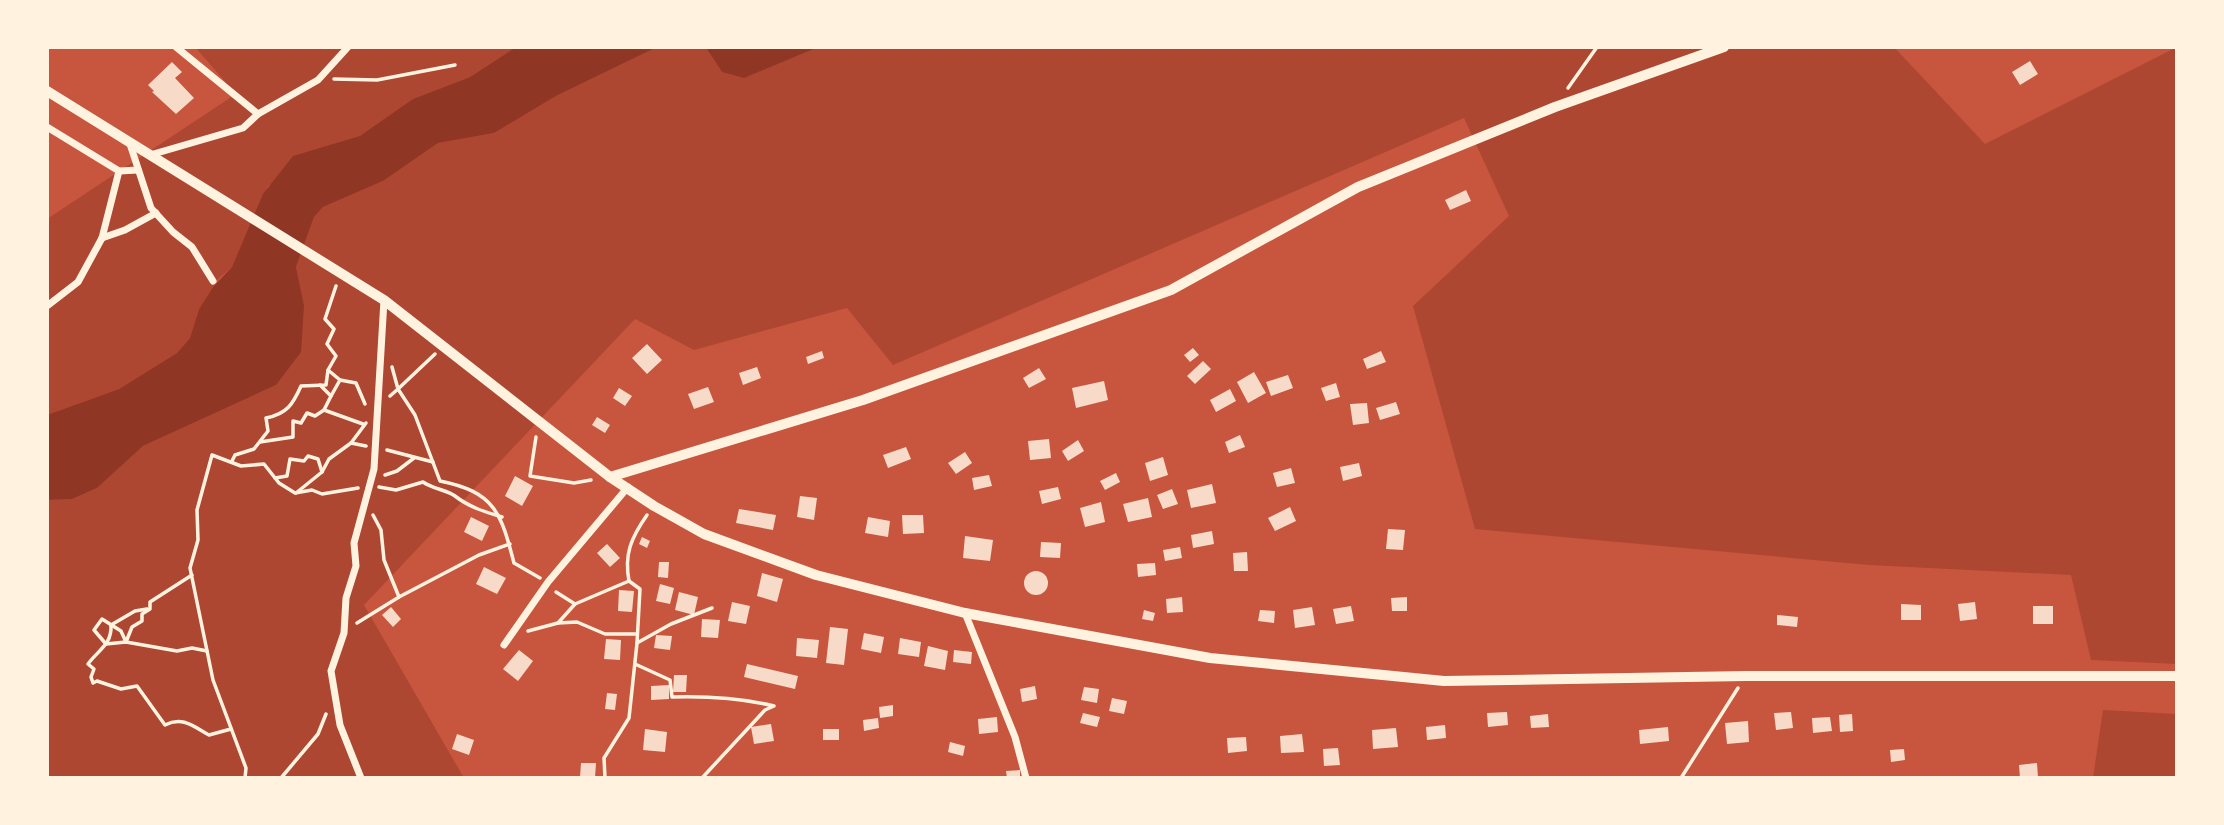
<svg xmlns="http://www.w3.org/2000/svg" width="2224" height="825" font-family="'Fira Sans',sans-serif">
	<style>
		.green { fill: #ae4732 }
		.water { fill: #8f3625 }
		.building { fill: #f7dbc8 }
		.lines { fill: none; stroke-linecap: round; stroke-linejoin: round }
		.path { stroke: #fff3e0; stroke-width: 3.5 }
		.minor { stroke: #fff3e0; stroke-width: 7 }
		.tertiary { stroke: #fff3e0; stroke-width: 10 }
		.secondary { stroke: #fff3e0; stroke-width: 10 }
	</style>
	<rect width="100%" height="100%" fill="#c8553d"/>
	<g class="green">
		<polygon points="195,47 516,47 470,77 413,99 379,126 268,186 232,267 218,279 199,309 190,338 177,353 119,389 47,415 47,219 236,94"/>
		<polygon points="657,47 707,49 722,72 818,47 1894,47 1985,144 2177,47 2177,664 2091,660 2071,575 1869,565 1475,529 1413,306 1509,216 1464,118 893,365 847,308 694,350 635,319 364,605 464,778 47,778 47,500 72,499 97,488 143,446 276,385 304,305 296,267 314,217 323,207 383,181 438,143 494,133 556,96"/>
		<polygon points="2103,710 2177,714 2177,778 2093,778"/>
	</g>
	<g class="water">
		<polygon points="516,47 657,47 556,96 494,133 438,143 383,181 323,207 314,217 296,267 304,305 301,352 276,385 143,446 97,488 72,499 47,500 47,415 119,389 177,353 190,338 199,309 213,287 232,267 263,194 293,156 360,136 413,99 470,77"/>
		<polygon points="698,47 818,47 744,78 722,72 707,49"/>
	</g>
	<g class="building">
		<polygon points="2030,61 2038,74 2020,85 2012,72"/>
		<polygon points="172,62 182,72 175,78 194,98 176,114 152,92 154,91 148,85"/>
		<polygon points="1466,190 1471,201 1450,210 1445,200"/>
		<polygon points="647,344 662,360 647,374 632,358"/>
		<polygon points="1193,348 1199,355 1190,362 1184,355"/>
		<polygon points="822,351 824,358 808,364 806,357"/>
		<polygon points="1381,351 1386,362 1367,369 1363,359"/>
		<polygon points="1203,361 1211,369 1195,384 1187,376"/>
		<polygon points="757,367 761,378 743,385 739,373"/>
		<polygon points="1039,368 1046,379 1029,388 1023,378"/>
		<polygon points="1254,372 1266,393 1248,403 1237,382"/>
		<polygon points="1288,375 1293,388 1271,396 1266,382"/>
		<polygon points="1104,381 1108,400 1076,408 1072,388"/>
		<polygon points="1336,383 1340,397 1326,401 1321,388"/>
		<polygon points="708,387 714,402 694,409 688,394"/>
		<polygon points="619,388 632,396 625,406 613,398"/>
		<polygon points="1230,389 1236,401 1216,412 1210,400"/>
		<polygon points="1396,402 1400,414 1380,420 1376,408"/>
		<polygon points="1367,403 1369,423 1353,425 1350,404"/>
		<polygon points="597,417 610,425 605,433 592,425"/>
		<polygon points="1240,435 1245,447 1229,453 1225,442"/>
		<polygon points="1049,439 1051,458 1030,460 1028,441"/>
		<polygon points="1078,440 1084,451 1068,461 1062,451"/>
		<polygon points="906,447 911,459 888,468 883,455"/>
		<polygon points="965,452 972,463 956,474 948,463"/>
		<polygon points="1163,457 1168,475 1150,481 1145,463"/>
		<polygon points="1359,463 1362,476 1343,481 1340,467"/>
		<polygon points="1291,468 1295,483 1277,487 1273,473"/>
		<polygon points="1116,473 1120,482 1105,490 1100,481"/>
		<polygon points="989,475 992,486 974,490 972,478"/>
		<polygon points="515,476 533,486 522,506 505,496"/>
		<polygon points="1212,484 1216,503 1191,508 1187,490"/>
		<polygon points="1058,487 1061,499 1042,504 1039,491"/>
		<polygon points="1172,489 1178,504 1163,509 1157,495"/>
		<polygon points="800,496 817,498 814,520 797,517"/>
		<polygon points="1148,498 1152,517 1128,522 1123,504"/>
		<polygon points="1101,502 1105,522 1085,527 1080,508"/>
		<polygon points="1290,507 1296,521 1275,531 1268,518"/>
		<polygon points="739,509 776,515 773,530 736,523"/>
		<polygon points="902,515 923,515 924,533 903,534"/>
		<polygon points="471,517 489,526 482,541 464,532"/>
		<polygon points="868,517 890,521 888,537 865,533"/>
		<polygon points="1388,529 1405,530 1403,550 1386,549"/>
		<polygon points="1212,531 1214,544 1193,548 1191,535"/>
		<polygon points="965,536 993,540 990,561 963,558"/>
		<polygon points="642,537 650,541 647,548 639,544"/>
		<polygon points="1041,542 1061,543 1060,558 1040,557"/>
		<polygon points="607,544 620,558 610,567 597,553"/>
		<polygon points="1180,547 1182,558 1165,561 1163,550"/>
		<polygon points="1247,552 1248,571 1234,571 1233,553"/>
		<polygon points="659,562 669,562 668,578 658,577"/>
		<polygon points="1155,563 1156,575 1138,577 1137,564"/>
		<polygon points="484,567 506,578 497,594 476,584"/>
		<circle cx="1036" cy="583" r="12"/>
		<polygon points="762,573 783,579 777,602 757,596"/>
		<polygon points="660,584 674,588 670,604 656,601"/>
		<polygon points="619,590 634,591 632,612 618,611"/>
		<polygon points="679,592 698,597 694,615 675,610"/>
		<polygon points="1182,597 1183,612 1167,613 1166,599"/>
		<polygon points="1407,597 1407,611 1392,611 1391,598"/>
		<polygon points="732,602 750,606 746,624 728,621"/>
		<polygon points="1975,602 1977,619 1960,621 1958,604"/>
		<polygon points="1901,604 1921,605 1921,620 1901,620"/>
		<polygon points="1351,606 1354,621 1336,624 1333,609"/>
		<rect x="2033" y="606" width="20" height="18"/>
		<polygon points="391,607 401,619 393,627 382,615"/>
		<polygon points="1312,607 1315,625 1295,628 1293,610"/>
		<polygon points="1144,610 1155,613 1153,621 1142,619"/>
		<polygon points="1260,610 1275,611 1274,623 1258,621"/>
		<polygon points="1777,615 1798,617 1797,627 1777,625"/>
		<polygon points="702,619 720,620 718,638 701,637"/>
		<polygon points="830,627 848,629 844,665 826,663"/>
		<polygon points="864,633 884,637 881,653 861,649"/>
		<polygon points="656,635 672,636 670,650 654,648"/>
		<polygon points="797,638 819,640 817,658 796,656"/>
		<polygon points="900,638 921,642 919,657 898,654"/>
		<polygon points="606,639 621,640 620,660 604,659"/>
		<polygon points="928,646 948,651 945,670 924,666"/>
		<polygon points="519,650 533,661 518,681 503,669"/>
		<polygon points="954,650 972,652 971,664 953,662"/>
		<polygon points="747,664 798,676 795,689 744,677"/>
		<polygon points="674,675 687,675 686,692 673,692"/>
		<polygon points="669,685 669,699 651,700 651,686"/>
		<polygon points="1035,686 1037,699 1022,702 1020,689"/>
		<polygon points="1084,687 1099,689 1097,703 1081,700"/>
		<polygon points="607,693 617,694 615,710 605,709"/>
		<polygon points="1112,698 1127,701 1124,714 1109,711"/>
		<polygon points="893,705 893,716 880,718 879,707"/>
		<polygon points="1507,712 1508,725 1488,727 1487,713"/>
		<polygon points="1791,712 1793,728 1776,730 1774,713"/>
		<polygon points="1083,713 1100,717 1097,727 1080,723"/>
		<polygon points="1548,714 1549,727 1531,728 1530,716"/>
		<polygon points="1852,714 1853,731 1840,732 1839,715"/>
		<polygon points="997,717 998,732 979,734 978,719"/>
		<polygon points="1830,717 1832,731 1813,733 1812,718"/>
		<polygon points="878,718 879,728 864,731 863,720"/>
		<polygon points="1748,721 1749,742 1727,744 1725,723"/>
		<polygon points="771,724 774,741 754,744 751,727"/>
		<polygon points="1445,725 1446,738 1427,740 1426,727"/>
		<polygon points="1668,727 1669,741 1640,744 1639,730"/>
		<polygon points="1396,728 1398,747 1373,749 1372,730"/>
		<polygon points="645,729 667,732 665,752 643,750"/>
		<rect x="823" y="729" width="16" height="11"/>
		<polygon points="457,734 474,740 469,755 452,749"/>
		<polygon points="1302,734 1304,752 1281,753 1280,736"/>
		<polygon points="1246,737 1247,751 1228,753 1227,738"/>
		<polygon points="950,742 965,746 963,756 948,752"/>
		<polygon points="1338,748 1340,765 1324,766 1323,749"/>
		<polygon points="1904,749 1905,760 1891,762 1890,750"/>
		<polygon points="581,763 596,763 595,778 580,777"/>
		<polygon points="2037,763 2038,778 2020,778 2019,765"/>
		<polygon points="1020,770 1020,778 1007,778 1006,771"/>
	</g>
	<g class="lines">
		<g class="path">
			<polyline points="334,79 377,80 455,65"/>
			<polyline points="1568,88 1597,47"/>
			<polyline points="392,367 398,389"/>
			<polyline points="328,370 340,380 356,383 365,404"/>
			<polyline points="320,385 331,396 340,380"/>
			<polyline points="398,389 435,354"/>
			<polyline points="331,396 324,410 363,424"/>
			<path d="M390 396 398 389 415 415 440 481C495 492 501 513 514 563L540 578"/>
			<polyline points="536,437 530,476 574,483 591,480"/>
			<polyline points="260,442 293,437 293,421 301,423 307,413 315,416 324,410"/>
			<polyline points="351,443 366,446"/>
			<polyline points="387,450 433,462"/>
			<path d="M232 461 235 455 254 449 268 431 266 418C287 414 293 404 301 386L326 385 328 370 336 356 327 344 334 329 325 319 336 286"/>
			<polyline points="385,475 397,471 414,458"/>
			<polyline points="275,478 287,476 290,459 304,461 308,456 318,459 322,472"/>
			<path d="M379 487 396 490 423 482C433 489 447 490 455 496 469 507 485 512 502 517"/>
			<polyline points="296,493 322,472 329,459 351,443 366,423"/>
			<polyline points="192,575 150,602 150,609 142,614 142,621 132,627 126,642 106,644 94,630 102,619 121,631 126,642 177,651 192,648 207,651"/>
			<path d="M629 581C624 554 631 538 647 515"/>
			<polyline points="556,592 575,604 629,581 640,589 637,643 671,624 712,608"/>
			<polyline points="399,597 479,555 510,544"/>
			<polyline points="357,623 399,597 384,560 381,530 373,515"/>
			<polyline points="558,623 577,622 605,634 637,634"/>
			<path d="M111 625C112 645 98 650 88 664L94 669 91 677 93 683 97 681 121 689 137 686 165 725C182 716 193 726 209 735L231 729"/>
			<polyline points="111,625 135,611 147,609"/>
			<polyline points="528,631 558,623 575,604"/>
			<path d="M635 664 670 680 672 697C706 696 741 698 774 706L765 710 702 778"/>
			<polyline points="245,778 246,768 213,680 190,568 198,540 197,510 212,455 241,466 264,464 279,483 295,493 312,490 322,494 358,488"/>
			<polyline points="281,778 318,734 326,714"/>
			<polyline points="605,778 604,758 629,718 637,643"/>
			<polyline points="1681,778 1738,688"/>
		</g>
		<g class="minor">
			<polyline points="176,47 258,114"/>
			<polyline points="47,127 119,171 138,170"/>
			<polyline points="130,144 151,208 173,232 192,247 213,281"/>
			<polyline points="150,155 243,128 258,114 318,80 348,47"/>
			<polyline points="102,238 125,230 156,213"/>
			<polyline points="47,306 78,282 102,238 119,171"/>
			<polyline points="965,613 1015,737 1026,778"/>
			<polyline points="504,645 548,582 628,487"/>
			<polyline points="361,778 340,725 331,671 344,633 346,598 356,566 354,543 374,469 384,300"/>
		</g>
		<polyline class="tertiary" points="610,477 863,400 1171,290 1358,187 1555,107 1724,47"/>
		<polyline class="secondary" points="47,91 384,300 610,477 654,506 704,534 816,575 965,613 1210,658 1444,681 1746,676 2177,676"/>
	</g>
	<rect width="2224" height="825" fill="none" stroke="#fff3e0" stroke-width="98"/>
</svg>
